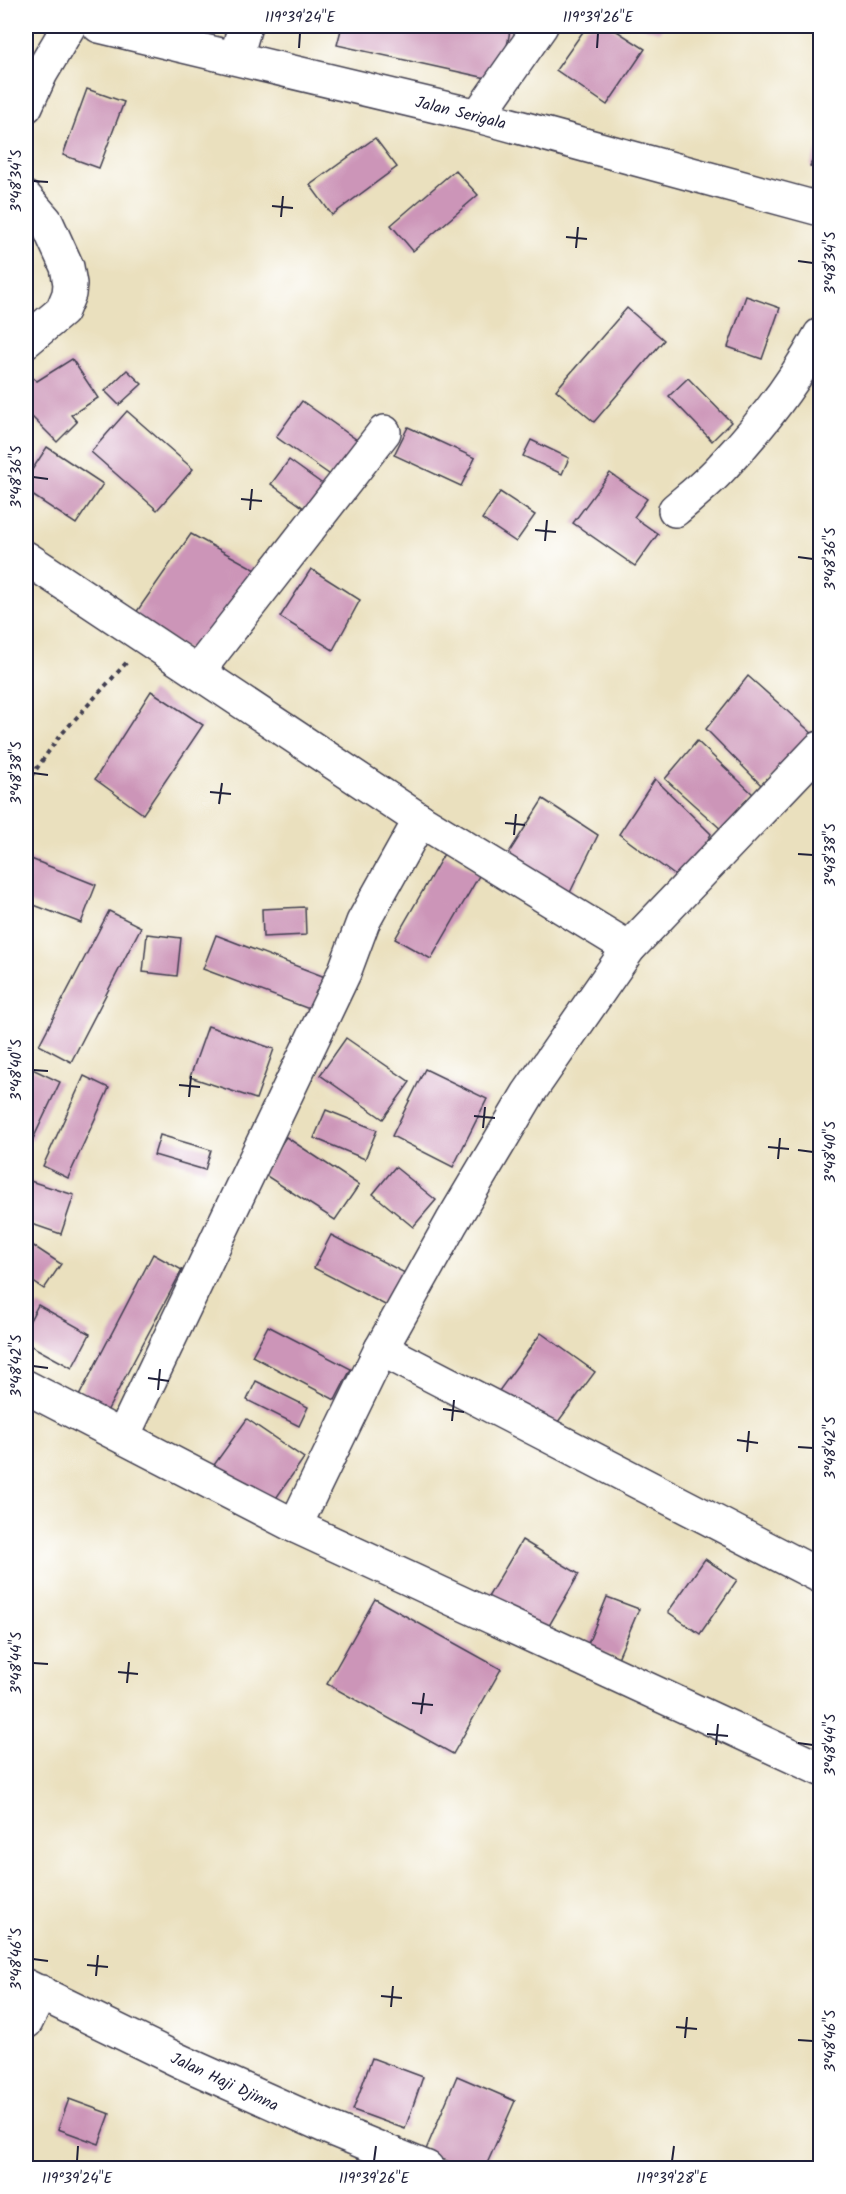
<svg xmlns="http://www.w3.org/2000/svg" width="846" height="2194" font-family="Kalam,sans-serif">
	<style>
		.building { fill: #cc95b8 }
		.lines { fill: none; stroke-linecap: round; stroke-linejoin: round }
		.minor-casing { stroke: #403e4f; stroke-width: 36 }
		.tertiary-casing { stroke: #403e4f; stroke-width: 36 }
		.path { stroke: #403e4f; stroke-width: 4; stroke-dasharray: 4.5 4.5; stroke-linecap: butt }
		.minor { stroke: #fff; stroke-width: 33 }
		.tertiary { stroke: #fff; stroke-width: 33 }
		.ticks { fill: none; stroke: #22223b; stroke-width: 2 }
		.labels { text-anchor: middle; stroke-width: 6; stroke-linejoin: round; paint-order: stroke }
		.street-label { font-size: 16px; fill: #22223b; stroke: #fff }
		.neatline { fill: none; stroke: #22223b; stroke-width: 2 }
		.ticks-label { font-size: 15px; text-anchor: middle; fill: #22223b }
	</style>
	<rect width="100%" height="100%" fill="#fff"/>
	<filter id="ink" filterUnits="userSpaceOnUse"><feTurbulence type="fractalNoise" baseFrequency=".0167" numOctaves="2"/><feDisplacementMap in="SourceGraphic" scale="12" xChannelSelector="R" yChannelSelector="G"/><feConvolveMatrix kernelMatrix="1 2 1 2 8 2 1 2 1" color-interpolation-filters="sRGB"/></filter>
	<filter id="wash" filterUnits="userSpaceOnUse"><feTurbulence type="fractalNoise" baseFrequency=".008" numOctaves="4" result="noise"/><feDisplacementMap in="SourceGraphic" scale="24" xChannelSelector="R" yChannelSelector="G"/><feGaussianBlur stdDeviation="1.35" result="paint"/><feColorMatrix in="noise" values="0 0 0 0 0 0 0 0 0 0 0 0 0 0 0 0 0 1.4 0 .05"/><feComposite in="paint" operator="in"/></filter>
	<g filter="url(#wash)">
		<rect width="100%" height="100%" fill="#eae0be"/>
		<g id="blocks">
			<g class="building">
				<polygon points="342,26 511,26 500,81 337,45"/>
				<polygon points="587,26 609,26 645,49 607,105 556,70"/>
				<polygon points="637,26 663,26 659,32"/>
				<polygon points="87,89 124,102 99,168 63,155"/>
				<polygon points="375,138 397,167 332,215 310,185"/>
				<polygon points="820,143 820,171 810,166"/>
				<polygon points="455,170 478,195 413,251 391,225"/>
				<polygon points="746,296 780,308 762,359 728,347"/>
				<polygon points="627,308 664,340 594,422 556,390"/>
				<polygon points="72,359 98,398 71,415 77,422 57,442 26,411 26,385 33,378 37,381"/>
				<polygon points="127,370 142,384 119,405 105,391"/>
				<polygon points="688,378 731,422 712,441 669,396"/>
				<polygon points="302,401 364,445 339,481 276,437"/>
				<polygon points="127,411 193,469 157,510 91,452"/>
				<polygon points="408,427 475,458 461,486 394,455"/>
				<polygon points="531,440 569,458 562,474 523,456"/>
				<polygon points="47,447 103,484 76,524 26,491 26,479"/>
				<polygon points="289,460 328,488 311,513 271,484"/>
				<polygon points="610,473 647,499 634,517 658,534 635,566 573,523"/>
				<polygon points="500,492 535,515 516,542 482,519"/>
				<polygon points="191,534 258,571 201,658 133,617"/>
				<polygon points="311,569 360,600 333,650 280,617"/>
				<polygon points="748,676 814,735 762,786 706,729"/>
				<polygon points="151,691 203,725 143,814 95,779"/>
				<polygon points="697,741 755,796 723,831 665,779"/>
				<polygon points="655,779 711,834 684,882 619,834"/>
				<polygon points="543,799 598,835 564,905 503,862"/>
				<polygon points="444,854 480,874 431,959 395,939"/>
				<polygon points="26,857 96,885 81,923 26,902"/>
				<polygon points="305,907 306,935 263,937 262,909"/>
				<polygon points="109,911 141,927 71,1062 39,1045"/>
				<polygon points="147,934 181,938 177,976 143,972"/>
				<polygon points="216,935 325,977 312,1010 203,969"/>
				<polygon points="208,1026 274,1049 256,1099 190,1077"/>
				<polygon points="346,1038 410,1082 383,1119 320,1075"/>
				<polygon points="26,1066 60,1082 32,1141 26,1138"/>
				<polygon points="425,1069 487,1099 453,1167 392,1136"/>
				<polygon points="84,1076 109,1088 68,1178 43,1166"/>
				<polygon points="326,1110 377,1130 365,1159 314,1138"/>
				<polygon points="160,1135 211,1150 205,1170 154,1155"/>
				<polygon points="286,1137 359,1185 335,1220 262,1173"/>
				<polygon points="395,1167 436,1200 413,1227 373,1194"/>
				<polygon points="27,1180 74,1195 61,1234 26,1222 26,1185"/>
				<polygon points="331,1235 405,1273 387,1306 314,1268"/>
				<polygon points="26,1241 61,1264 44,1289 26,1277"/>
				<polygon points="153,1254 182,1270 105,1415 77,1400"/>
				<polygon points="38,1305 90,1334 72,1368 26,1343 26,1328"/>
				<polygon points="268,1326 351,1369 335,1400 252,1356"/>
				<polygon points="541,1333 595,1372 549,1434 496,1395"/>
				<polygon points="256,1381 308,1407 299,1426 247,1400"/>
				<polygon points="247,1419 304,1458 272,1504 214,1465"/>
				<polygon points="522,1540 579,1574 546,1631 488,1597"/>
				<polygon points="705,1559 737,1580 700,1634 668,1612"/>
				<polygon points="607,1597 639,1609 618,1658 587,1646"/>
				<polygon points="375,1599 501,1669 453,1754 327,1684"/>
				<polygon points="372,2058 423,2077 405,2129 353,2110"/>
				<polygon points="457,2076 515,2101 485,2168 464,2168 425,2152"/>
				<polygon points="69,2099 110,2114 99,2144 58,2129"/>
			</g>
		</g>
	</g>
	<g filter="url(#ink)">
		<use href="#blocks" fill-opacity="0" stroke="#403e4f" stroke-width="1.5"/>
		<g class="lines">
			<defs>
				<g id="minor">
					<polyline points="236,57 245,26"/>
					<polyline points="26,106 41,73 69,26"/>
					<polyline points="478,116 541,26"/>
					<polyline points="26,198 46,221 67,267 70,284 69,294 62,311 26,341"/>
					<path d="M675 510C691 496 709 482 723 466 761 426 794 383 820 335"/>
					<polyline points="26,558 420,820 629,948"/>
					<polyline points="198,671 384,432"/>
					<polyline points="381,1349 820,1576"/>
					<polyline points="26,1387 295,1526 381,1349 452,1222 528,1094 629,948 820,748"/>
					<polyline points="123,1436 344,973 363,922 420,820"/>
					<polyline points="295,1526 820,1769"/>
					<polyline points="26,1986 180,2061 327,2127 427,2168"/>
					<polyline points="26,2022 41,1992"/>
				</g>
				<polyline id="tertiary" points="99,26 478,116 820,209"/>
			</defs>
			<use href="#minor" class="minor-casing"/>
			<use href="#tertiary" class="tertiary-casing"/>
			<polyline class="path" points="26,784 58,738 127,662"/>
			<use href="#minor" class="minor"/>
			<use href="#tertiary" class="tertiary"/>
		</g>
	</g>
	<path class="ticks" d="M299 48 300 33M597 48 598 33M33 181 48 182M272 206 293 208M281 217 283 196M566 237 587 239M576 248 578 227M798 261 813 263M33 477 48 479M241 499 262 501M250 510 252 489M535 530 556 532M545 541 547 520M798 557 813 559M33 773 48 775M210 792 231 794M219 804 222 783M505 823 525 825M514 835 516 814M798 854 813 855M33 1070 48 1071M179 1085 200 1087M189 1097 191 1076M474 1116 495 1118M483 1128 485 1107M768 1147 789 1149M798 1150 813 1152M778 1159 780 1138M33 1366 48 1368M148 1378 169 1381M158 1390 160 1369M443 1409 464 1412M452 1421 454 1400M737 1440 758 1443M798 1447 813 1448M747 1452 749 1431M33 1663 48 1664M118 1672 138 1674M127 1683 129 1662M412 1703 433 1705M421 1714 424 1693M707 1734 728 1736M798 1743 813 1745M716 1745 718 1724M33 1959 48 1961M87 1965 108 1967M96 1976 98 1955M381 1996 402 1998M391 2007 393 1986M676 2027 697 2029M685 2038 687 2017M798 2040 813 2041M77 2161 78 2146M374 2161 376 2146M672 2161 674 2146"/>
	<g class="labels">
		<g class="street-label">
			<text transform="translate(461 112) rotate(14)" y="6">Jalan Serigala</text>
			<text transform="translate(225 2081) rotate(25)" y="6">Jalan Haji Djinna</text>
		</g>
	</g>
	<rect width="846" height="2194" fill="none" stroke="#fff" stroke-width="66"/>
	<rect x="33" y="33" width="780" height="2128" class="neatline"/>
	<g class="ticks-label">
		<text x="300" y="22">119°39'24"E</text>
		<text x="598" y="22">119°39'26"E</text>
		<text transform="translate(16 181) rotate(-90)" y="5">3°48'34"S</text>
		<text transform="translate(830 263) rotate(-90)" y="5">3°48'34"S</text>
		<text transform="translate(16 477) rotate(-90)" y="5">3°48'36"S</text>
		<text transform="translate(830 559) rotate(-90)" y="5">3°48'36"S</text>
		<text transform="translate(16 773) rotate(-90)" y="5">3°48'38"S</text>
		<text transform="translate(830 855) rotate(-90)" y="5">3°48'38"S</text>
		<text transform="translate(16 1070) rotate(-90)" y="5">3°48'40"S</text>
		<text transform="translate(830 1152) rotate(-90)" y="5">3°48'40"S</text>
		<text transform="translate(16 1366) rotate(-90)" y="5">3°48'42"S</text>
		<text transform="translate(830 1448) rotate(-90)" y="5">3°48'42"S</text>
		<text transform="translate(16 1663) rotate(-90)" y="5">3°48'44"S</text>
		<text transform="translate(830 1745) rotate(-90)" y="5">3°48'44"S</text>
		<text transform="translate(16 1959) rotate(-90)" y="5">3°48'46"S</text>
		<text transform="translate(830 2041) rotate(-90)" y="5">3°48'46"S</text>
		<text x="77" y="2183">119°39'24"E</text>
		<text x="374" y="2183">119°39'26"E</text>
		<text x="672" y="2183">119°39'28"E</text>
	</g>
</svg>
